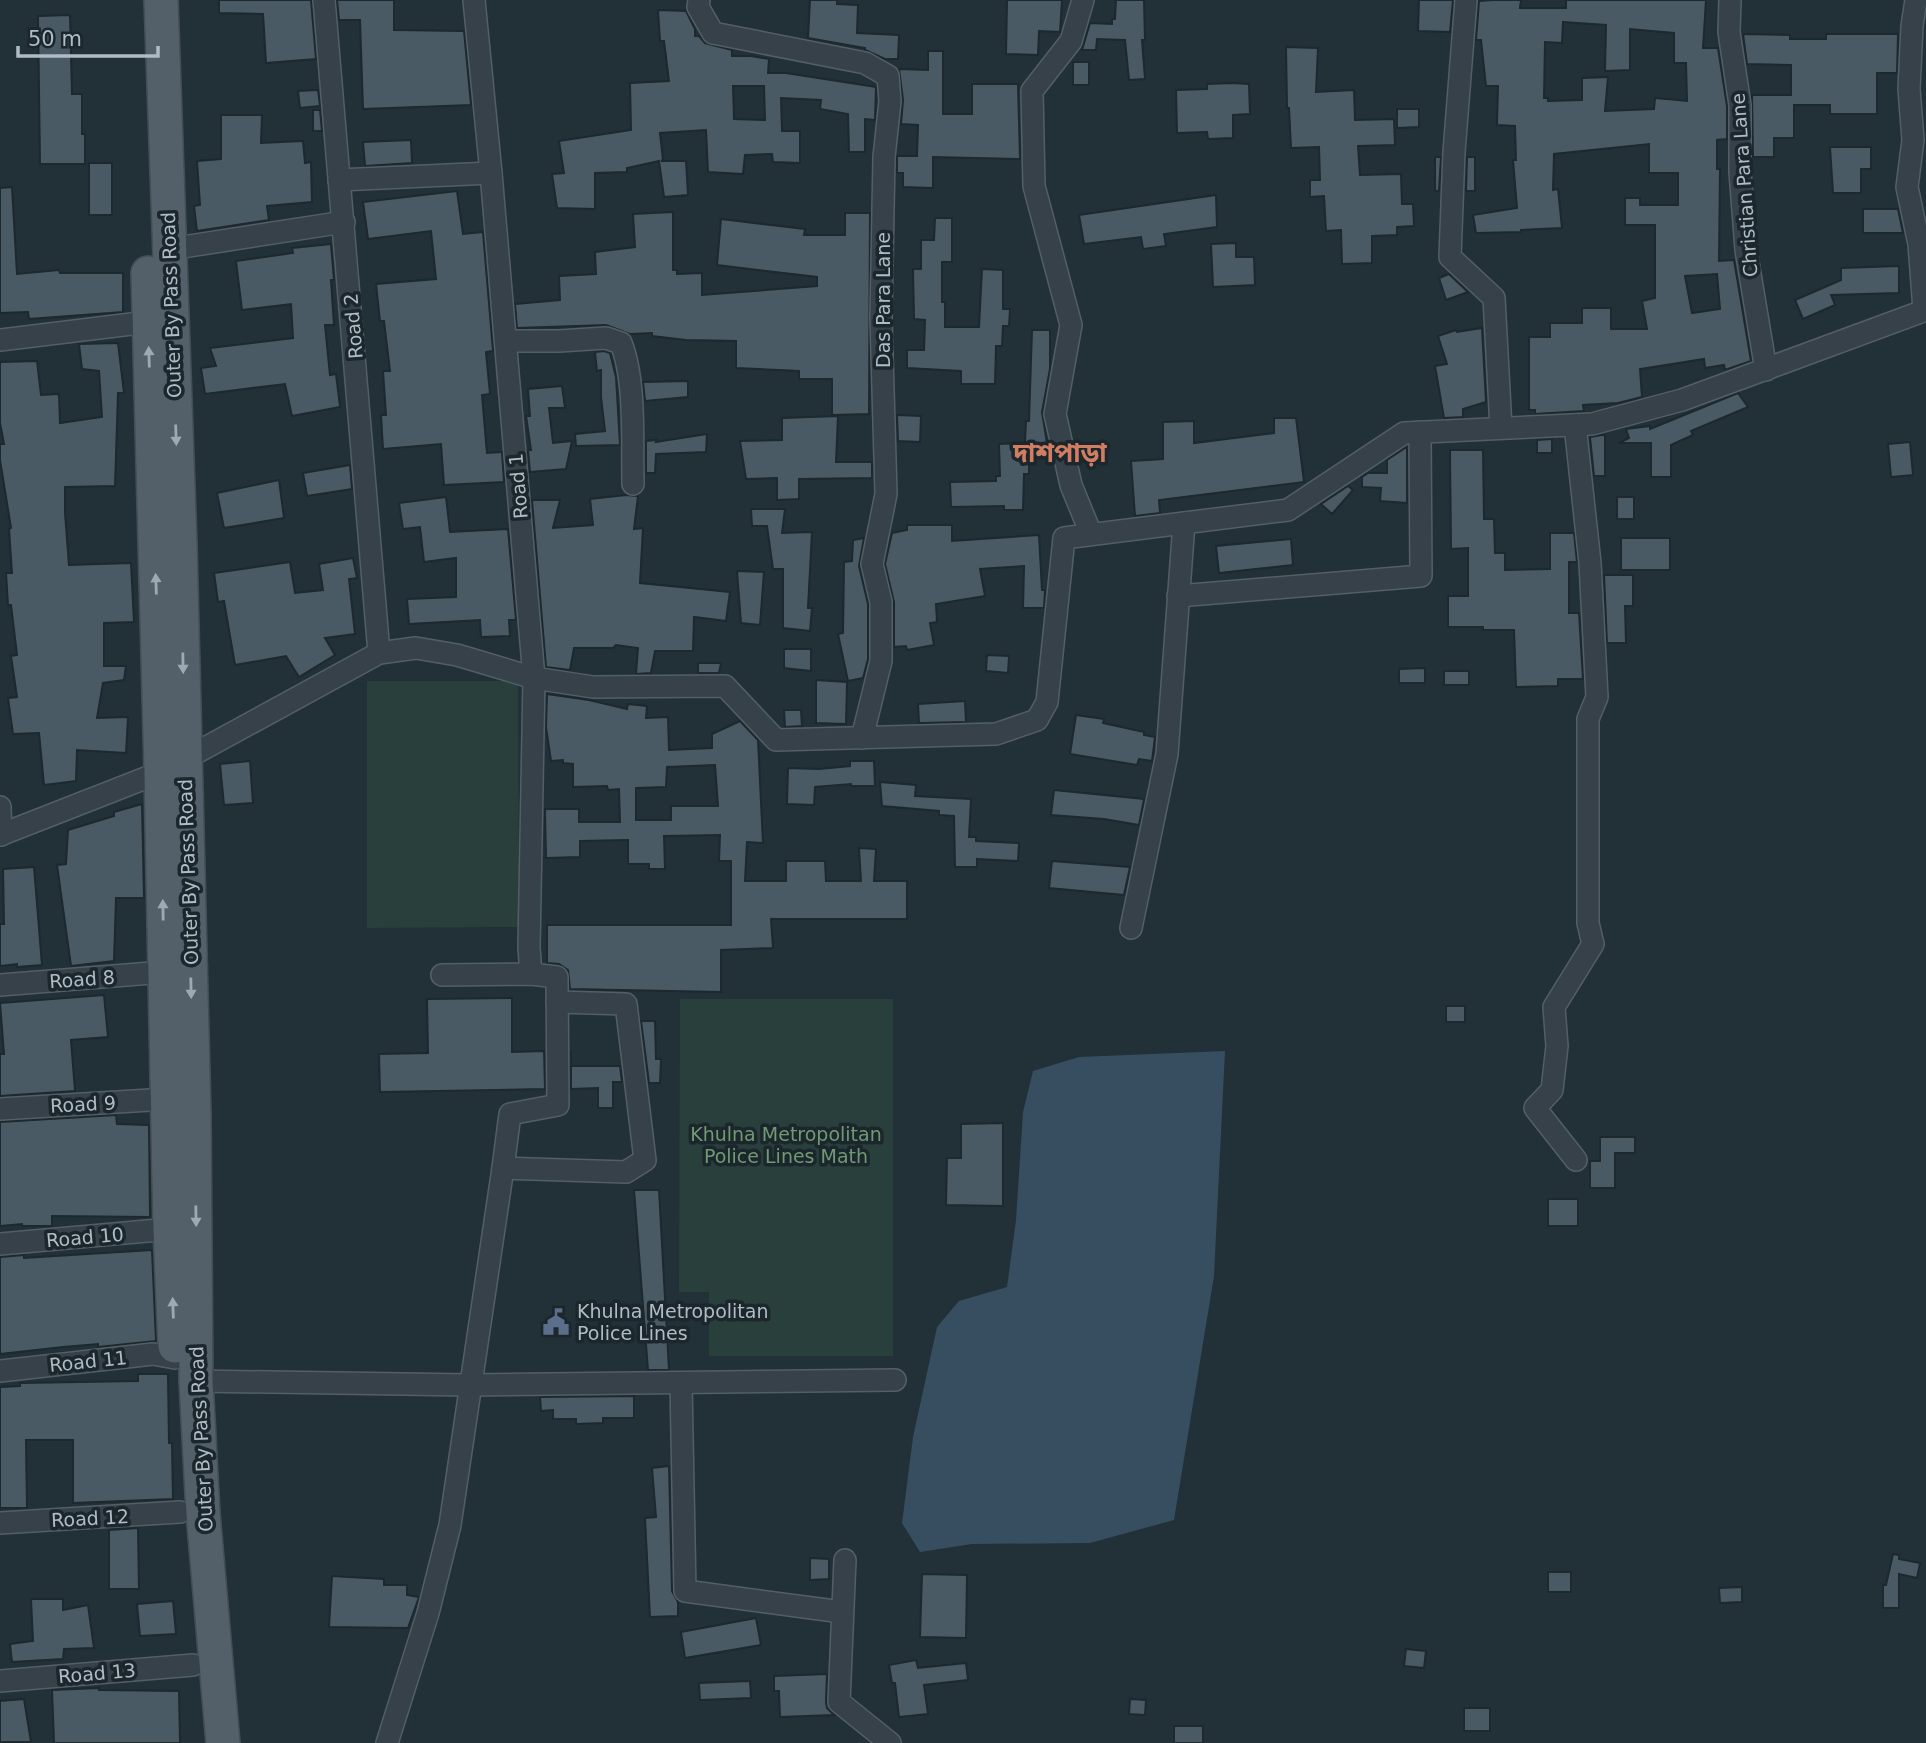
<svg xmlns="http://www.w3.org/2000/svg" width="1926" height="1743" font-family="'DejaVu Sans','Noto Sans Bengali',sans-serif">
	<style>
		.green { fill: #283f3b }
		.water { fill: #364e5f }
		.building { fill: #4a5a64; stroke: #1d282f; stroke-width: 2; fill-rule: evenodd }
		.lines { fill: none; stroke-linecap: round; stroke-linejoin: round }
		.street-casing { stroke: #535f66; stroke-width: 24 }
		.primary-casing { stroke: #424d55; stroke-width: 36 }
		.street { stroke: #364149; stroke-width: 21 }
		.primary { stroke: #546069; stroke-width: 33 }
		.oneway { fill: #9eaab3 }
		.labels { text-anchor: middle; stroke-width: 7; stroke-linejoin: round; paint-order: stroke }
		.street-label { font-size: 19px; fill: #b0bcc5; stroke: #1b262d }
		.park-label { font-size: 19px; fill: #709a72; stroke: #1b262d }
		.poi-label { font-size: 19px; fill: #b0bcc5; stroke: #1b262d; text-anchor: start }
		.district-label { font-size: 26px; font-weight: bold; fill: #cf7e62; stroke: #1b262d }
	</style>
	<rect width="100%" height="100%" fill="#223038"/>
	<g class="green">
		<polygon points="367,681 518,681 519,927 367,928"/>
		<polygon points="680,999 893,999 893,1356 709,1356 709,1292 679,1292"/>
	</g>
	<polygon class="water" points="1225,1051 1214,1276 1174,1520 1090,1543 972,1544 920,1552 902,1523 913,1437 937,1327 959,1301 1007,1287 1016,1220 1023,1112 1033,1071 1079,1057"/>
	<g class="building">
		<polygon points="219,0 311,0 316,59 266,63 263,14 219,13"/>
		<polygon points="337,0 394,0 394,30 464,31 471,105 363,109 360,20 339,20"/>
		<polygon points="810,0 837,0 837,4 858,5 857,33 899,35 898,59 885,59 865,50 865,48 808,38"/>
		<polygon points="1007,0 1062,0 1060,32 1039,31 1038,55 1006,54"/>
		<polygon points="1116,0 1144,0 1145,40 1142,40 1145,79 1129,80 1125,40 1097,39 1096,50 1082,50 1090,23 1112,24 1112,19 1115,19"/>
		<polygon points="1419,0 1453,0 1450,32 1418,31"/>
		<path d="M1493 0H1521L1520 8H1566V0H1706L1703 48H1718L1727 106V139L1717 140V169H1720L1719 261 1734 260 1751 361 1725 370 1724 365 1705 368 1704 359 1640 369 1642 397 1618 403 1583 405 1584 411 1535 414V410H1529V337H1550V323H1582V308H1611V329H1647L1642 301 1655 298V225H1625V198H1640V205H1678V173H1649V144L1554 154 1553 190 1558 189 1562 228 1521 230V232L1476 233 1473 215 1517 208 1513 160H1516L1515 126 1497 125 1498 86H1486L1481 40H1476L1479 1ZM1563 22 1606 25 1605 71 1630 70V29L1674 33V63H1686L1687 101 1655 98 1654 109 1605 111 1608 77 1582 78V100L1548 101V98H1544L1545 42 1562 43ZM1717 274 1720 309 1692 313 1685 276Z"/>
		<path d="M658 10 686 11 695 29V36H699L705 43 732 50V56H751L769 59 768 73H786L876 87 875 120 865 119V152H849L848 114 820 109 821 100 781 98 782 131H800V163L773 162 772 154 745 155 743 174 708 172 706 130 660 133 663 160 661 161H686L688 195 664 197 659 161 627 168V172L595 173V209L557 208 552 174 564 173 559 141 631 130 630 83 669 81 664 41H660ZM733 86H764L765 120 734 119Z"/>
		<polygon points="70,15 72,94 82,94 82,134 85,134 85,164 40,164 38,16"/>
		<polygon points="1743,34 1790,35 1790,39 1826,39 1826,34 1898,34 1897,73 1877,73 1877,114 1830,114 1830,105 1794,105 1794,138 1774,138 1774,157 1753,157 1752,95 1791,95 1791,65 1747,64"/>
		<polygon points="1286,47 1318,48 1316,92 1354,90 1355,120 1394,119 1395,145 1358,146 1360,175 1401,174 1402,204 1413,204 1414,226 1397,227 1397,235 1372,236 1372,263 1342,264 1341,230 1326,231 1324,196 1310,197 1310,180 1320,180 1319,147 1291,148 1289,108 1287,108"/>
		<polygon points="928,51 943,51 943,114 972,114 972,84 1018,84 1020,159 933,157 933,188 903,187 903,173 897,173 897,156 917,156 918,125 901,124 903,100 899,69 928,70"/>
		<rect x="1073" y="62" width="16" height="23"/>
		<polygon points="1232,83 1249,84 1250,114 1233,115 1233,138 1208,139 1207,132 1177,133 1176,90 1207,89 1207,84"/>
		<polygon points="318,90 320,106 300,108 298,91"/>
		<polygon points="1397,109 1419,109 1419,127 1397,128"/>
		<polygon points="313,110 320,110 322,131 313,131"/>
		<polygon points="221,115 262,115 261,143 303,141 305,163 311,162 312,202 267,206 269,220 197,231 194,206 200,205 197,161 221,159"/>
		<polygon points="411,140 412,163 365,166 363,142"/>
		<polygon points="1830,147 1871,147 1871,169 1861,169 1861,193 1833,193"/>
		<polygon points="1435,157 1441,157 1439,191 1435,191"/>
		<polygon points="1467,157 1475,157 1475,191 1466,191"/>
		<rect x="89" y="163" width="23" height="52"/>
		<polygon points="12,187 17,274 59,270 60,273 123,273 123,312 29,319 28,312 0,313 0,188"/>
		<polygon points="457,191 463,234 483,232 493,351 486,352 490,394 482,395 487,453 502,452 504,482 444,485 441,444 383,449 381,415 386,415 383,371 390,371 384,321 380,321 376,284 436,279 431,231 368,239 363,202"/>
		<polygon points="1216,195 1217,227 1164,234 1166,246 1143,249 1141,237 1084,244 1079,215"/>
		<polygon points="1863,209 1898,209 1903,233 1863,233"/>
		<polygon points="673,212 673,270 677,270 677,274 702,273 702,295 817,286 817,277 717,265 721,219 805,229 804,235 845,235 845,213 870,213 869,414 832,415 832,379 799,379 799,371 736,368 736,341 686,340 652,336 652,333 630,334 606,325 517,328 515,304 560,300 559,276 596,274 595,252 635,247 633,214"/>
		<polygon points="935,218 952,218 952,262 942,262 942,302 945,302 945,327 979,327 982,269 1003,270 1003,309 1010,309 1009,326 1003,326 1002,346 996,346 995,384 961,384 961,371 907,368 907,350 924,350 925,320 914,319 913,269 921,269 921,240 934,240"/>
		<polygon points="1236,243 1236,257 1254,257 1255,285 1213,287 1211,244"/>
		<polygon points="331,244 334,280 331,280 334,325 325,325 330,375 336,374 340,407 292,416 285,384 205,394 201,368 216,366 210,348 293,338 291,304 242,310 236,261 293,253 292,248"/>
		<polygon points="1899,266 1899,293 1831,295 1835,305 1803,319 1795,300 1841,280 1841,268"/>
		<polygon points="1449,274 1468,292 1446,300 1439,278"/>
		<polygon points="1482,328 1486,402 1463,409 1463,417 1444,418 1435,366 1447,364 1438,336 1456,330 1457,332"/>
		<polygon points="1032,330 1050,330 1050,369 1042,412 1047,443 1025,443 1026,421 1029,421"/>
		<polygon points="118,343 124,393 118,393 115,486 65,487 65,513 69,565 131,563 134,622 104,623 104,666 126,666 124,680 103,683 97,718 128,717 126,753 77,750 76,781 44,785 39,733 13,734 8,698 17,697 11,656 17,655 11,605 8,605 6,573 12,573 9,529 11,528 0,460 0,444 4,444 0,423 0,362 37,361 41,395 59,394 60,423 102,417 99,371 82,369 79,344"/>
		<polygon points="604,351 610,353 616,377 620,445 576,446 575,434 605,431 601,397 601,370 597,371 595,352"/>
		<polygon points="688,381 688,397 645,401 643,382"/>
		<polygon points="562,386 565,408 549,408 553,443 572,441 566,469 530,472 528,450 531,450 526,416 530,416 528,389"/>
		<polygon points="1738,393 1748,407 1691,431 1693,435 1671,445 1671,477 1651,477 1651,443 1619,443 1629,438 1626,429 1650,426 1650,429"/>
		<polygon points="897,415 921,416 920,442 898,441"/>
		<polygon points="838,416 836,462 872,462 872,478 799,479 799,499 777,500 777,478 746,479 740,441 782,440 782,418"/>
		<polygon points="1274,418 1296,418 1304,482 1159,500 1160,513 1135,516 1131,461 1163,459 1163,422 1194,421 1194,443 1274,433"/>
		<polygon points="707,434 706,452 656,454 655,473 646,473 646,441 657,440 656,442"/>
		<polygon points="1602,435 1605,435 1605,476 1594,476 1590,437"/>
		<polygon points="1552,439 1552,453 1537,453 1537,440"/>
		<polygon points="1910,442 1913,475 1891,477 1888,444"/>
		<polygon points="1029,443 1029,474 1024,474 1023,510 1004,510 1004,506 951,507 950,482 996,481 996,476 1000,476 999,444"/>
		<polygon points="1405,448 1407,448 1407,503 1380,501 1381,488 1362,487 1362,477 1368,473 1387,473 1387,460"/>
		<polygon points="1450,450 1483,450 1484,519 1494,519 1495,553 1505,553 1505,570 1550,569 1550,533 1574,533 1577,562 1569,562 1569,613 1579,613 1583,679 1558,679 1558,686 1516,687 1514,630 1483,630 1483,627 1448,627 1448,596 1468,596 1468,548 1451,549"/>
		<polygon points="350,465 352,489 307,496 303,473"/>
		<polygon points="279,480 284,518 224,528 217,493"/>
		<polygon points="1348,486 1353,490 1332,514 1321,504"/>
		<polygon points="626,495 638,496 634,529 643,528 640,583 730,592 726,621 694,617 693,651 655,651 651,673 636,674 638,648 616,645 613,648 574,648 570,670 546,667 532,500 560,500 553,528 593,525 590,499"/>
		<polygon points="446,497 450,532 508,529 516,620 509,620 510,636 481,637 480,620 409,624 407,599 456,597 456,558 424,562 420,527 403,529 399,503"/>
		<rect x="1617" y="497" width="17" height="22"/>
		<polygon points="751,509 785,509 782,533 812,532 808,608 812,608 810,631 783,628 783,569 773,569 767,526 752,526"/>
		<polygon points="907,525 952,525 952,541 1039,535 1042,590 1045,590 1044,608 1023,608 1024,566 980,569 985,596 936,604 937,622 930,623 934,645 907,650 906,646 894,647 894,602 885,564 892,533 907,530"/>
		<polygon points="864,538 859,566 868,604 868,659 863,678 848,681 838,634 843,633 844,562 852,561 853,540"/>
		<rect x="1621" y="538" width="49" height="32"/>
		<polygon points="1291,539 1293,565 1219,573 1216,546"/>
		<polygon points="353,558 357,578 349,579 355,634 325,638 335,655 299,677 286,656 235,665 224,601 218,602 214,573 290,562 295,593 323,590 319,564"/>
		<polygon points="737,571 764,572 760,625 741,623"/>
		<polygon points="1604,575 1633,575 1633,606 1625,606 1626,643 1607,643"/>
		<polygon points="784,649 811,649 811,671 784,668"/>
		<polygon points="987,655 1009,656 1008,673 986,671"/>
		<polygon points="698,663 721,663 719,673 698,673"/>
		<polygon points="1425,668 1425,683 1399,683 1399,669"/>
		<rect x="1444" y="671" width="25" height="14"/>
		<polygon points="816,680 847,682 846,724 816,723"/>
		<path d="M547 694 589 700 627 709 628 704 647 706 646 718 668 717 669 750 712 748V734L740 721 758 740 763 843 747 842 745 881H786V861H825L826 881H861L859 848 876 849 874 881H907V919H771L773 948 721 950V992L570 989 568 970 559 964 547 963V925H731V861H719L720 835 664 836 665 869H649V864H628V840L580 841V857L546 858 545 809H579V822H620L619 789 608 790 607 786 573 787V764L563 763V760L551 761 546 727ZM715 765 718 806H671V820H636V788L666 787 667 767Z"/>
		<polygon points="965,701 966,722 919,723 918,704"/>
		<polygon points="784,710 801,710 802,726 785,727"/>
		<polygon points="1076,715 1104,719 1103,723 1144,732 1144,735 1155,737 1152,761 1139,759 1137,765 1070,754"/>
		<polygon points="250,761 253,803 224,805 220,764"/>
		<polygon points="850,761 874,761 875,786 851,786 851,784 815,787 814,805 787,804 788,768 819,769 850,766"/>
		<polygon points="880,782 916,785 915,796 971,799 969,837 976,837 976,841 1019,843 1018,861 977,859 977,867 955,867 954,816 939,815 939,811 882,806"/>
		<polygon points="1054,790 1144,799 1139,825 1104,819 1051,815"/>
		<polygon points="142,804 144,898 116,898 114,961 71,966 57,865 66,864 68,830 114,816 114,812"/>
		<polygon points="1052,861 1130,867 1124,895 1049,888"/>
		<polygon points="34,867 42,965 17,967 17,964 0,966 0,924 4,924 3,869"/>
		<polygon points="104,995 108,1037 71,1040 75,1091 0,1096 0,1054 4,1054 0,1003"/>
		<polygon points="512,998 512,1052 544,1051 545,1089 380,1092 379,1054 428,1053 427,999"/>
		<rect x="1446" y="1006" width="19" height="16"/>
		<polygon points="641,1021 655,1021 656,1059 661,1059 660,1083 649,1083"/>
		<polygon points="571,1051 571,1066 620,1066 622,1082 613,1082 613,1108 598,1108 598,1088 571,1089"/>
		<polygon points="116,1115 117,1124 149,1125 150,1217 52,1216 52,1226 22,1226 22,1224 0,1226 0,1122"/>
		<polygon points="1003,1123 1003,1206 946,1205 947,1158 961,1158 961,1124"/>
		<polygon points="1600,1137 1635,1137 1635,1153 1615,1153 1615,1188 1590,1188 1590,1161 1600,1161"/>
		<polygon points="634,1190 659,1190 669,1370 648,1370"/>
		<rect x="1548" y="1199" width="30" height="27"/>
		<polygon points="152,1250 156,1341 98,1347 98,1344 63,1347 0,1354 0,1257 24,1255 24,1258"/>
		<polygon points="138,1374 168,1374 169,1443 172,1443 173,1499 73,1503 73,1440 26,1440 27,1508 0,1508 0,1387 20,1386 20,1383 138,1381"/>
		<polygon points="634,1396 634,1418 603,1418 603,1423 576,1424 576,1419 553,1419 553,1410 541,1411 540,1397"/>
		<polygon points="669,1466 672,1591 678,1602 678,1616 650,1617 645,1518 656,1517 652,1468"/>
		<polygon points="138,1528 139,1589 109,1589 109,1530"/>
		<polygon points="1893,1554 1899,1555 1899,1559 1920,1563 1917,1578 1899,1574 1899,1608 1883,1608 1883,1585 1886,1585"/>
		<polygon points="810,1558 829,1559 829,1579 810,1580"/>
		<rect x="1548" y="1572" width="23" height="20"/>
		<polygon points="922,1574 967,1575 966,1638 920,1637"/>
		<polygon points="332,1576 384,1579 384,1585 407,1585 407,1595 419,1597 408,1628 329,1627"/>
		<polygon points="1742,1587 1742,1602 1720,1603 1719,1588"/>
		<polygon points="31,1599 63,1599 63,1610 88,1605 94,1648 64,1649 63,1659 12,1662 10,1644 33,1641"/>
		<polygon points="173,1601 176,1634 140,1636 137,1604"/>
		<polygon points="756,1618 761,1645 685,1658 681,1632"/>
		<polygon points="1406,1649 1426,1651 1424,1668 1404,1666"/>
		<polygon points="916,1660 918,1668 966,1663 968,1680 924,1685 928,1714 899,1717 895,1683 892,1683 889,1665"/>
		<polygon points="827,1674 826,1702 827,1708 834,1715 780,1717 779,1691 774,1691 774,1676"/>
		<polygon points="750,1681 751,1698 700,1700 699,1683"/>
		<polygon points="99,1688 99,1690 179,1691 180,1743 54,1743 52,1690"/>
		<polygon points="24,1699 31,1742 0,1742 0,1701"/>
		<polygon points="1130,1699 1146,1700 1145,1715 1129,1714"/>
		<rect x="1464" y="1708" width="26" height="23"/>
		<rect x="1174" y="1726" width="29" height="17"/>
	</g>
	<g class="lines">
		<defs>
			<g id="street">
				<polyline points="324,0 379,653"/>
				<polyline points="474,0 491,173 534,678 529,948 531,974"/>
				<polyline points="699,0 698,7 713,33 865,63 888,76 890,101 884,157 881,318 886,494 872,564 881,602 881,661 862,738"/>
				<polyline points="1083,0 1071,41 1032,91 1034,186 1071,325 1055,414 1071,485 1091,534"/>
				<polyline points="1466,0 1454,152 1450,257 1494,298 1501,428"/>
				<polyline points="1730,0 1729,32 1740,105 1740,172 1746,250 1766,370"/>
				<polyline points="1916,0 1912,26 1909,89 1913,140 1907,187 1919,244 1924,310"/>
				<polyline points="339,180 491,173"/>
				<polyline points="170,249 344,222"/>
				<polyline points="0,340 148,322"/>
				<path d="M506 341H559L606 338 621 343C636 381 632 442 633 484"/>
				<polyline points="1575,425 1590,563 1597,697 1588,719 1588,923 1593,944 1554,1007 1557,1046 1552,1090 1535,1108 1576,1160"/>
				<polyline points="1178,596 1421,576 1420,432"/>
				<polyline points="0,807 1,835"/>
				<polyline points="0,835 161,772 379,653 416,648 457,655 534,678 593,687 725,686 776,740 996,734 1037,720 1047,702 1064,538 1288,510 1404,433 1592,424 1682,400 1926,310"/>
				<polyline points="1131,928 1167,754 1184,523"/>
				<polyline points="442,975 531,974 557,977 558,1105 510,1114 503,1168"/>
				<polyline points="0,985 164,972"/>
				<polyline points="0,1109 167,1099"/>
				<polyline points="0,1244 170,1229"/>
				<polyline points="0,1371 153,1354 175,1358"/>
				<polyline points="196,1381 469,1385 895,1380"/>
				<polyline points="681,1383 685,1591 842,1612"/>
				<polyline points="0,1523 180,1512"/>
				<polyline points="845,1560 839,1702 890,1743"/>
				<polyline points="0,1681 193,1665"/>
				<polyline points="387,1743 428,1613 450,1525 503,1168 626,1172 645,1160 626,1004 557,1002"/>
			</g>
			<g id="primary">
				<polyline points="161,0 180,544 194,1115 196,1381 203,1513 223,1743"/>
				<polyline points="148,273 161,772 170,1229 175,1346"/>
			</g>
		</defs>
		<use href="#street" class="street-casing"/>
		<use href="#primary" class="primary-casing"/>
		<use href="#street" class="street"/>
		<use href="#primary" class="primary"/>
	</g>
	<defs><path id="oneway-solid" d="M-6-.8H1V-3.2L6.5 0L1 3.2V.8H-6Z" transform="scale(1.75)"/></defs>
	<g class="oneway">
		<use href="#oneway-solid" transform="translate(149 357) rotate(-92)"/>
		<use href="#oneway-solid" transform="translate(176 435) rotate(88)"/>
		<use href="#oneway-solid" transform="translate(156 584) rotate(-92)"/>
		<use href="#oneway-solid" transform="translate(183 663) rotate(89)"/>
		<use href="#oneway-solid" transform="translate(163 910) rotate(-91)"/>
		<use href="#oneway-solid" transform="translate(191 988) rotate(89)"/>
		<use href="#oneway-solid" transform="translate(196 1216) rotate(89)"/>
		<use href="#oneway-solid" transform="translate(173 1308) rotate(-92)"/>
	</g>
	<defs>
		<symbol id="civic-bare" viewBox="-9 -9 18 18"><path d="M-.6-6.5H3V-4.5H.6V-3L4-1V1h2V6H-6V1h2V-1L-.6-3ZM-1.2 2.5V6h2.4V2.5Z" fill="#5c6f8a" stroke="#1b262d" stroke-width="2.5" paint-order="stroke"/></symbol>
	</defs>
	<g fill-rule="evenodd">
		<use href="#civic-bare" x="537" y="1303" width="38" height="38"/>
	</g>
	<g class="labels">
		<g class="street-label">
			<text transform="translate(1744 185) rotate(-94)" y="7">Christian Para Lane</text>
			<text transform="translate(883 300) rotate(-90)" y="7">Das Para Lane</text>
			<text transform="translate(171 305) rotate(-92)" y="7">Outer By Pass Road</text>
			<text transform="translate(353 326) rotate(-95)" y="7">Road 2</text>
			<text transform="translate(518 486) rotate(-95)" y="7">Road 1</text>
			<text transform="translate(188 872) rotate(-92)" y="7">Outer By Pass Road</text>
			<text transform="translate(82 979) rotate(-4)" y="7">Road 8</text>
			<text transform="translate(83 1104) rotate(-3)" y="7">Road 9</text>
			<text transform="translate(85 1237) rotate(-5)" y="7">Road 10</text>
			<text transform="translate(88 1361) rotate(-6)" y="7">Road 11</text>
			<text transform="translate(201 1439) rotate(-93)" y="7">Outer By Pass Road</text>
			<text transform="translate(90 1518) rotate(-3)" y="7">Road 12</text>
			<text transform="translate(97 1673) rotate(-5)" y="7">Road 13</text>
		</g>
		<g class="park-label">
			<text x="786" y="1141">Khulna Metropolitan<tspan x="786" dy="22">Police Lines Math</tspan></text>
		</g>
		<g class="poi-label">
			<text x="577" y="1318">Khulna Metropolitan<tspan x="577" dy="22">Police Lines</tspan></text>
		</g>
		<g class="district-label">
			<text x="1060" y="462">দাশপাড়া</text>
		</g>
	</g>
	<path d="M18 46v10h140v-10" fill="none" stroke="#b0bcc5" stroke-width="3.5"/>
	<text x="28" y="46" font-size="21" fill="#b0bcc5" stroke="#1b262d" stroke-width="5" paint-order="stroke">50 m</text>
</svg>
